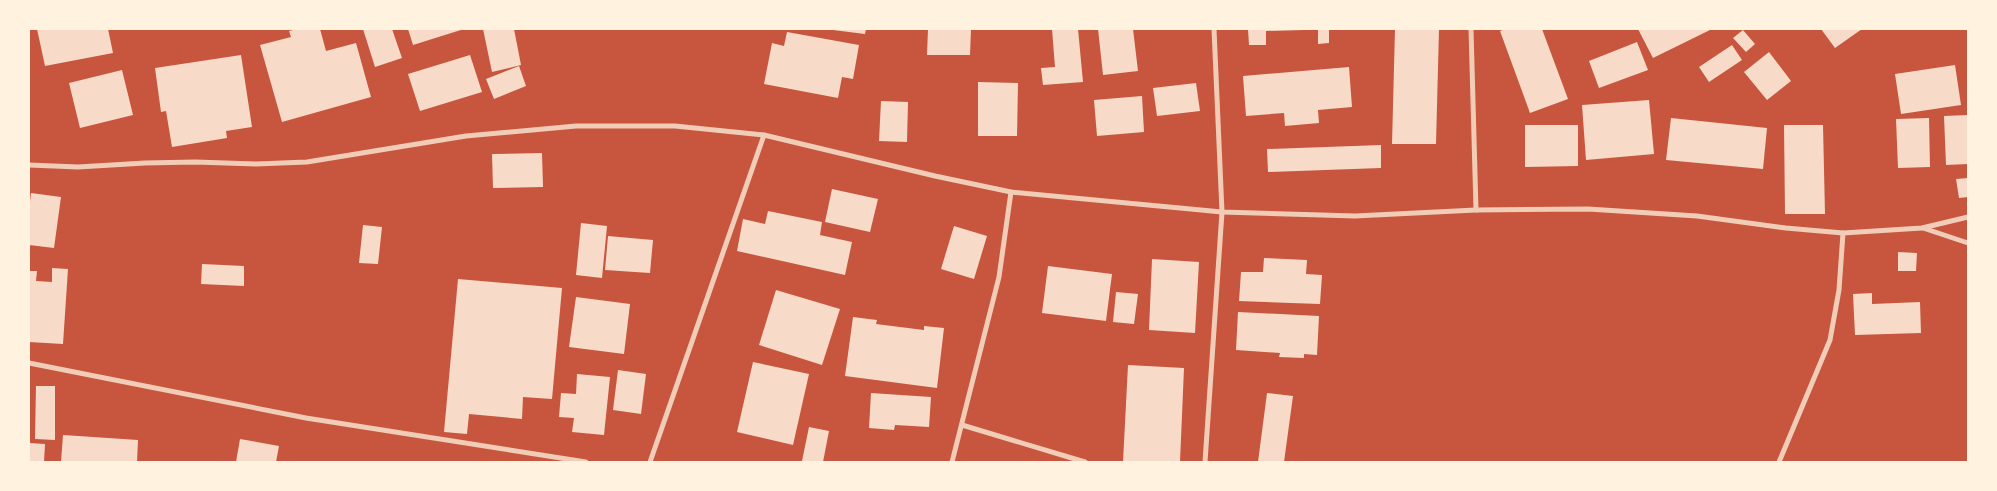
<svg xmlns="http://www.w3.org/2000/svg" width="1997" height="491" font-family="Jost,sans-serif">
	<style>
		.building { fill: #f7dbc8 }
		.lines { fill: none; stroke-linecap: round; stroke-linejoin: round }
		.minor { stroke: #f1ccb7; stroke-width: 5 }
	</style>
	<rect width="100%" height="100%" fill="#c8553d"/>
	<g class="building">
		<polygon points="37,29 108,29 113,53 45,66"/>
		<polygon points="297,29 320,29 326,51 356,43 371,97 282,122 260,45 291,37 289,31"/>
		<polygon points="363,29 392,29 402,58 375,67"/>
		<polygon points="408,29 464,29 413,45"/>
		<polygon points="483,29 514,29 521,65 492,72"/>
		<polygon points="825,29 866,29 865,34"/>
		<polygon points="928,29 971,29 970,55 927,55"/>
		<polygon points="1052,29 1078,29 1083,82 1043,85 1041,68 1055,67"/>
		<polygon points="1098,29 1133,29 1138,71 1103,75"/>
		<polygon points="1248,29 1304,29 1304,30 1266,31 1266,45 1249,45"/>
		<polygon points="1318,29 1329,29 1329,43 1318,44"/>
		<polygon points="1395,29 1439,29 1436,144 1392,144"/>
		<polygon points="1505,29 1542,29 1568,99 1530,113 1500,31"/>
		<polygon points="1638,29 1712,29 1653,58"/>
		<polygon points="1821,29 1862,29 1835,48"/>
		<polygon points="1743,30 1755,44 1746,52 1733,38"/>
		<polygon points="787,32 859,45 853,79 842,77 838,98 764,84 772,43 784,46"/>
		<polygon points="1637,42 1648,70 1599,88 1589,61"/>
		<polygon points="1732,45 1742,60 1709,82 1699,67"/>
		<polygon points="1769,52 1791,81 1767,100 1744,72"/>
		<polygon points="241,55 252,127 226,131 227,138 172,147 166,111 161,112 155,68"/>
		<polygon points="470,55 482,92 420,111 408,74"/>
		<polygon points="1955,65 1961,105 1901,114 1895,74"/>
		<polygon points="519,66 526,86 494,99 486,79"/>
		<polygon points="1349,67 1352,107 1318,110 1319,123 1285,126 1284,113 1246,116 1243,76"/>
		<polygon points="122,70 133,115 80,128 69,83"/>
		<polygon points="978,82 1018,83 1017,136 978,136"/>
		<polygon points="1196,83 1200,111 1157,116 1153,88"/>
		<polygon points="1142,96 1144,132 1097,136 1094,100"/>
		<polygon points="1649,100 1654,154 1586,160 1582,105"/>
		<polygon points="881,101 908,102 907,142 879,141"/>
		<polygon points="1968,115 1968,164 1946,165 1944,116"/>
		<polygon points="1671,118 1767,128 1763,169 1666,160"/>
		<polygon points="1929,118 1930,167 1898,168 1896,119"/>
		<polygon points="1525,125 1578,125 1578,166 1525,167"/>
		<polygon points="1784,125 1823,125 1825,214 1785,214"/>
		<polygon points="1381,145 1381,168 1268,172 1267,149"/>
		<polygon points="542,153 543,187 493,188 492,154"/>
		<polygon points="1968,178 1968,197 1959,198 1956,179"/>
		<polygon points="832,189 878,199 870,232 825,222"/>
		<polygon points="31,193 61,197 54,248 29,245 29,210"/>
		<polygon points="768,211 822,222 820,235 852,242 845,275 737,251 743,219 765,224"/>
		<polygon points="581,223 607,226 602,278 576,275"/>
		<polygon points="363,225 382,227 378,264 359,263"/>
		<polygon points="954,226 987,236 974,279 941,269"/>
		<polygon points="608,236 653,240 650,273 605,270"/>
		<polygon points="1898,252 1917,253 1916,271 1898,271"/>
		<polygon points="1264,258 1307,260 1306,274 1322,275 1320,304 1239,301 1241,272 1263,272"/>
		<polygon points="1152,259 1199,262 1195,333 1149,330"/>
		<polygon points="202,264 244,266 244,286 201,284"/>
		<polygon points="1048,266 1112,274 1106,321 1042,313"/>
		<polygon points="52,268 68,269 63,344 29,342 29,271 37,271 36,281 52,282"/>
		<polygon points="458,279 562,288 552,399 523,397 522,419 469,414 467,434 444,432"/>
		<polygon points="776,290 840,309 822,365 759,345"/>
		<polygon points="1116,292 1138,294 1134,324 1113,322"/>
		<polygon points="1872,293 1872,304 1920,302 1921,333 1855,335 1853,294"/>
		<polygon points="576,297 630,304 624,354 569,347"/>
		<polygon points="1238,312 1319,316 1317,355 1304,354 1304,358 1279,357 1280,353 1236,350"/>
		<polygon points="853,317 877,320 876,324 924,330 924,326 944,328 937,388 845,376"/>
		<polygon points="753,362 809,374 793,445 737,432"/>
		<polygon points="1128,365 1184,368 1180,462 1123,462"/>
		<polygon points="618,370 646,374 641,414 613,410"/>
		<polygon points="577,374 610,377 604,435 572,432 574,418 559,417 561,393 576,394"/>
		<polygon points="36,386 55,386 55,440 35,439"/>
		<polygon points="871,393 931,397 929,427 895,425 894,430 869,428"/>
		<polygon points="1267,393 1293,396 1284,462 1258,462"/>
		<polygon points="809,427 829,431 823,462 802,461"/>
		<polygon points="63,435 138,440 137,462 61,462"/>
		<polygon points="240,439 279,446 276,462 236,462"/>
		<polygon points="29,443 45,444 44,462 29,462"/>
	</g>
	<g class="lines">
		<g class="minor">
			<polyline points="1471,29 1476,210"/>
			<polyline points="29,165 78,167 145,163 195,162 256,164 307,162 466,136 576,126 675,126 764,135 935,176 1011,192 1222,212 1355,216 1476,210 1588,209 1697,216 1786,228 1843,233 1922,228 1968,217"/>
			<polyline points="1923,228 1968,243"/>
			<polyline points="29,363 306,418 586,462"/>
			<polyline points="962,425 1085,462"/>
			<polyline points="650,462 764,135"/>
			<polyline points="952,462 999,277 1011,192"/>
			<polyline points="1205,462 1222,212 1214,29"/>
			<polyline points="1779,462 1830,340 1839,290 1843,233"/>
		</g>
	</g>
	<rect width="1997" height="491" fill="none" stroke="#fff3e0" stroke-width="60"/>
</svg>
